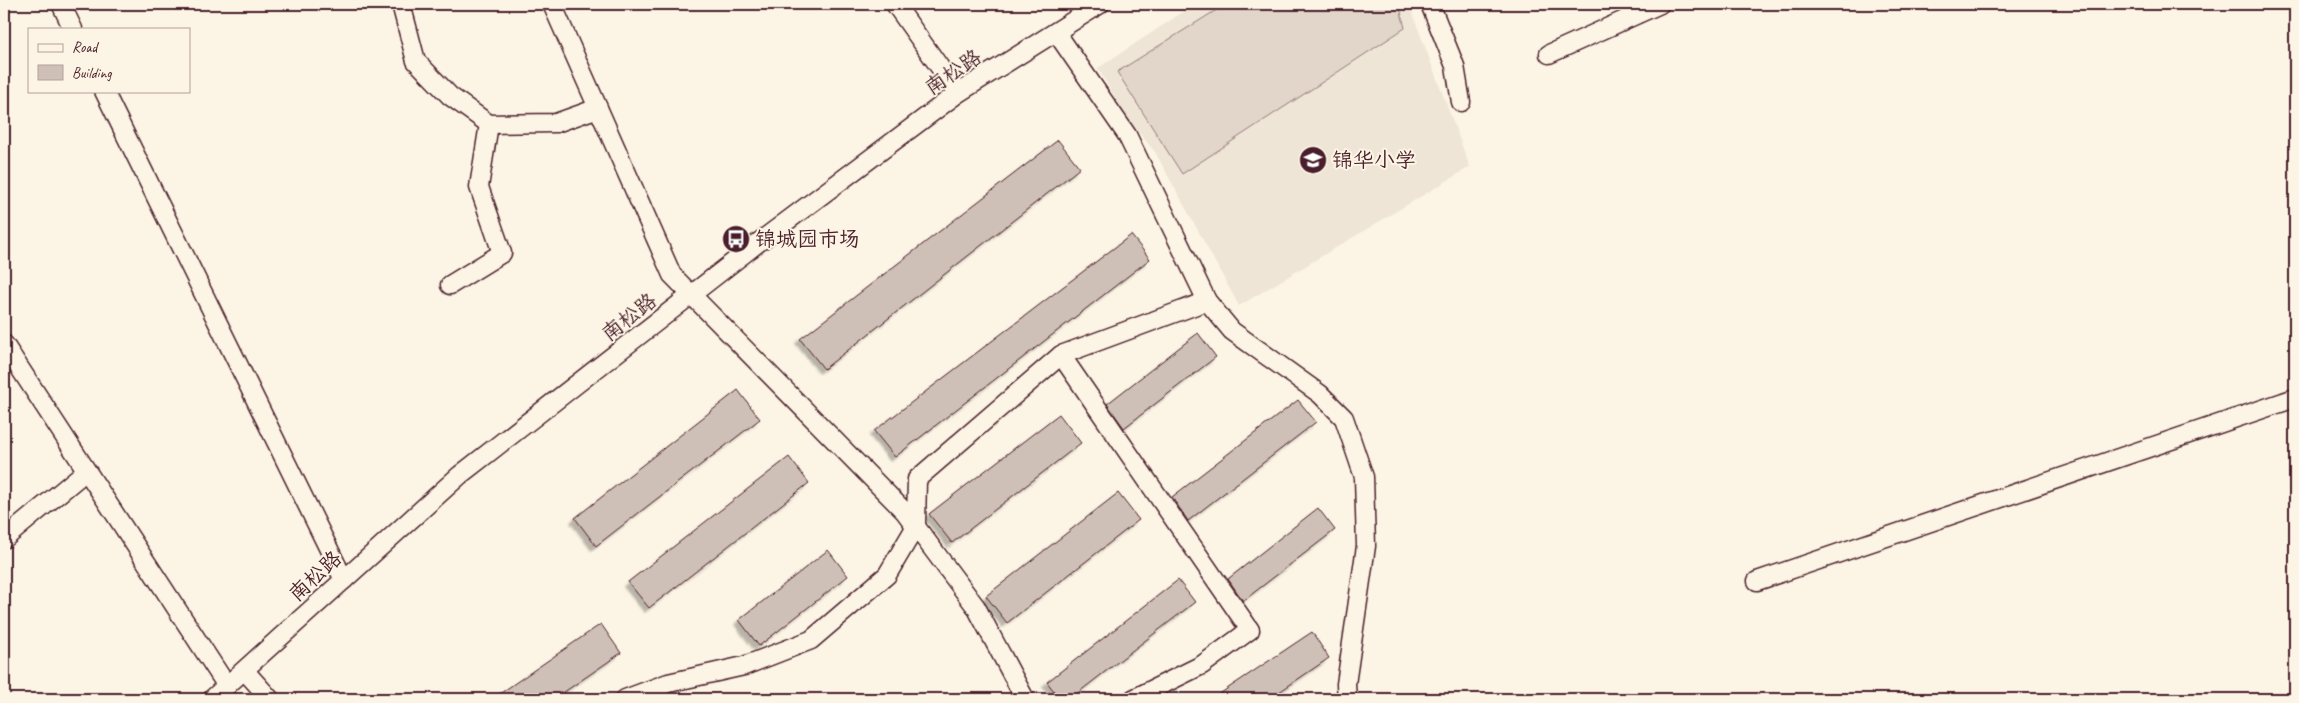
<svg xmlns="http://www.w3.org/2000/svg" width="2299" height="703" font-family="Caveat,'LXGW WenKai TC',sans-serif">
	<style>
		.built { fill: #eee5d7 }
		.garden { fill: #e2d5ca; stroke: #967a7a }
		.building { fill: #cfc0b7; stroke: #4a1f2b; filter: url(#shadow) }
		.lines { fill: none; stroke-linecap: round; stroke-linejoin: round }
		.minor-casing { stroke: #4a1f2b; stroke-width: 21 }
		.minor { stroke: #fcf5e5; stroke-width: 18 }
		.labels { text-anchor: middle; stroke-width: 4; stroke-linejoin: round; paint-order: stroke }
		.street-label { font-size: 21px; fill: #4a1f2b; stroke: #fcf5e5 }
		.poi-label { font-size: 21px; fill: #4a1f2b; stroke: #fcf5e5; text-anchor: start }
	</style>
	<defs>
		<filter id="shadow"><feDropShadow dx="-4.5" dy="4.5" stdDeviation="1" flood-color="#0004"/></filter>
	</defs>
	<rect width="100%" height="100%" fill="#fcf5e5"/>
	<filter id="ink" filterUnits="userSpaceOnUse"><feTurbulence type="fractalNoise" baseFrequency=".02" numOctaves="2"/><feDisplacementMap in="SourceGraphic" scale="10" xChannelSelector="R" yChannelSelector="G"/><feConvolveMatrix kernelMatrix="1 2 1 2 8 2 1 2 1" color-interpolation-filters="sRGB"/></filter>
	<g filter="url(#ink)">
		<polygon class="built" points="1195,4 1409,4 1470,167 1239,306 1155,152 1124,115 1098,68"/>
		<polygon class="garden" points="1226,4 1399,4 1405,28 1182,174 1117,72"/>
		<g class="building">
			<polygon points="1058,140 1080,168 824,369 800,339"/>
			<polygon points="1131,235 1150,259 895,457 874,431"/>
			<polygon points="1198,333 1216,357 1124,428 1107,404"/>
			<polygon points="738,390 760,419 596,546 575,518"/>
			<polygon points="1298,400 1316,422 1188,521 1172,497"/>
			<polygon points="1059,414 1081,443 952,543 929,514"/>
			<polygon points="789,457 809,483 649,608 628,582"/>
			<polygon points="1118,493 1139,520 1007,623 986,596"/>
			<polygon points="1318,508 1335,530 1243,601 1228,579"/>
			<polygon points="828,550 848,576 759,646 739,620"/>
			<polygon points="1178,580 1195,602 1070,699 1060,699 1047,682"/>
			<polygon points="601,624 621,653 554,699 492,699"/>
			<polygon points="1312,632 1329,658 1269,699 1212,699"/>
		</g>
		<g class="lines">
			<defs>
				<g id="minor">
					<polyline points="61,4 73,29"/>
					<polyline points="401,4 416,61 450,96 489,124 556,123 598,108"/>
					<polyline points="552,4 672,275 905,512 976,607 1025,699"/>
					<polyline points="895,4 958,93"/>
					<polyline points="1430,4 1455,66 1461,102"/>
					<polyline points="1056,32 1127,135 1207,301 1232,331 1320,394 1344,418 1364,477 1366,546 1346,684 1347,699"/>
					<polyline points="1549,54 1660,4"/>
					<polyline points="104,91 344,580"/>
					<polyline points="450,285 502,253 479,187 489,124"/>
					<polyline points="4,344 227,686"/>
					<polyline points="4,539 86,471"/>
					<polyline points="1757,581 2295,398"/>
					<polyline points="245,671 270,699"/>
					<polyline points="212,699 460,475 759,242 958,93 1100,4"/>
					<polyline points="625,699 668,683 744,666 811,640 887,575 916,526 917,479 1061,355"/>
					<polyline points="1133,699 1202,665 1250,630 1061,355 1207,301"/>
				</g>
			</defs>
			<use href="#minor" class="minor-casing"/>
			<use href="#minor" class="minor"/>
		</g>
	</g>
	<defs>
		<symbol id="school-disc" viewBox="-11 -11 22 22"><circle r="9.5" fill="#4a1f2b" stroke="#fcf5e5"/><path d="M0-5L7-2L0 1L-7-2ZM-4 1L0 2.5L4 1V4Q0 6-4 4Z" fill="#fff"/></symbol>
		<symbol id="bus-disc" viewBox="-11 -11 22 22"><circle r="9.5" fill="#4a1f2b" stroke="#fcf5e5"/><path d="M-5-6H5V4H4V6H2V4H-2V6H-4V4H-5ZM-3.5-4V0h7V-4ZM-3.5 1.2v1.5H-2V1.2ZM2 1.2v1.5H3.5V1.2Z" fill="#fff"/></symbol>
	</defs>
	<g fill-rule="evenodd">
		<use href="#school-disc" x="1297" y="144" width="32" height="32"/>
		<use href="#bus-disc" x="720" y="223" width="32" height="32"/>
	</g>
	<g class="labels">
		<g class="street-label">
			<text transform="translate(953 72) rotate(-34)" y="7">南松路</text>
			<text transform="translate(629 317) rotate(-38)" y="7">南松路</text>
			<text transform="translate(315 576) rotate(-43)" y="7">南松路</text>
		</g>
		<g class="poi-label">
			<text x="1332" y="167">锦华小学</text>
			<text x="755" y="246">锦城园市场</text>
		</g>
	</g>
	<rect width="2299" height="703" fill="none" stroke="#fcf5e5" stroke-width="20"/>
	<rect x="10" y="10" width="2279" height="683" fill="none" stroke="#4a1f2b" stroke-width="2" filter="url(#ink)"/>
	<rect x="28" y="28" width="162" height="65" fill="#fcf5e5" stroke="#b59f9b"/>
	<rect x="38" y="44" width="25" height="8" fill="#fcf5e5" stroke="#b59f9b"/>
	<text x="72" y="52" font-size="15" fill="#4a1f2b">Road</text>
	<rect x="38" y="65" width="25" height="15" fill="#cfc0b7" stroke="#b59f9b"/>
	<text x="72" y="78" font-size="15" fill="#4a1f2b">Building</text>
</svg>
